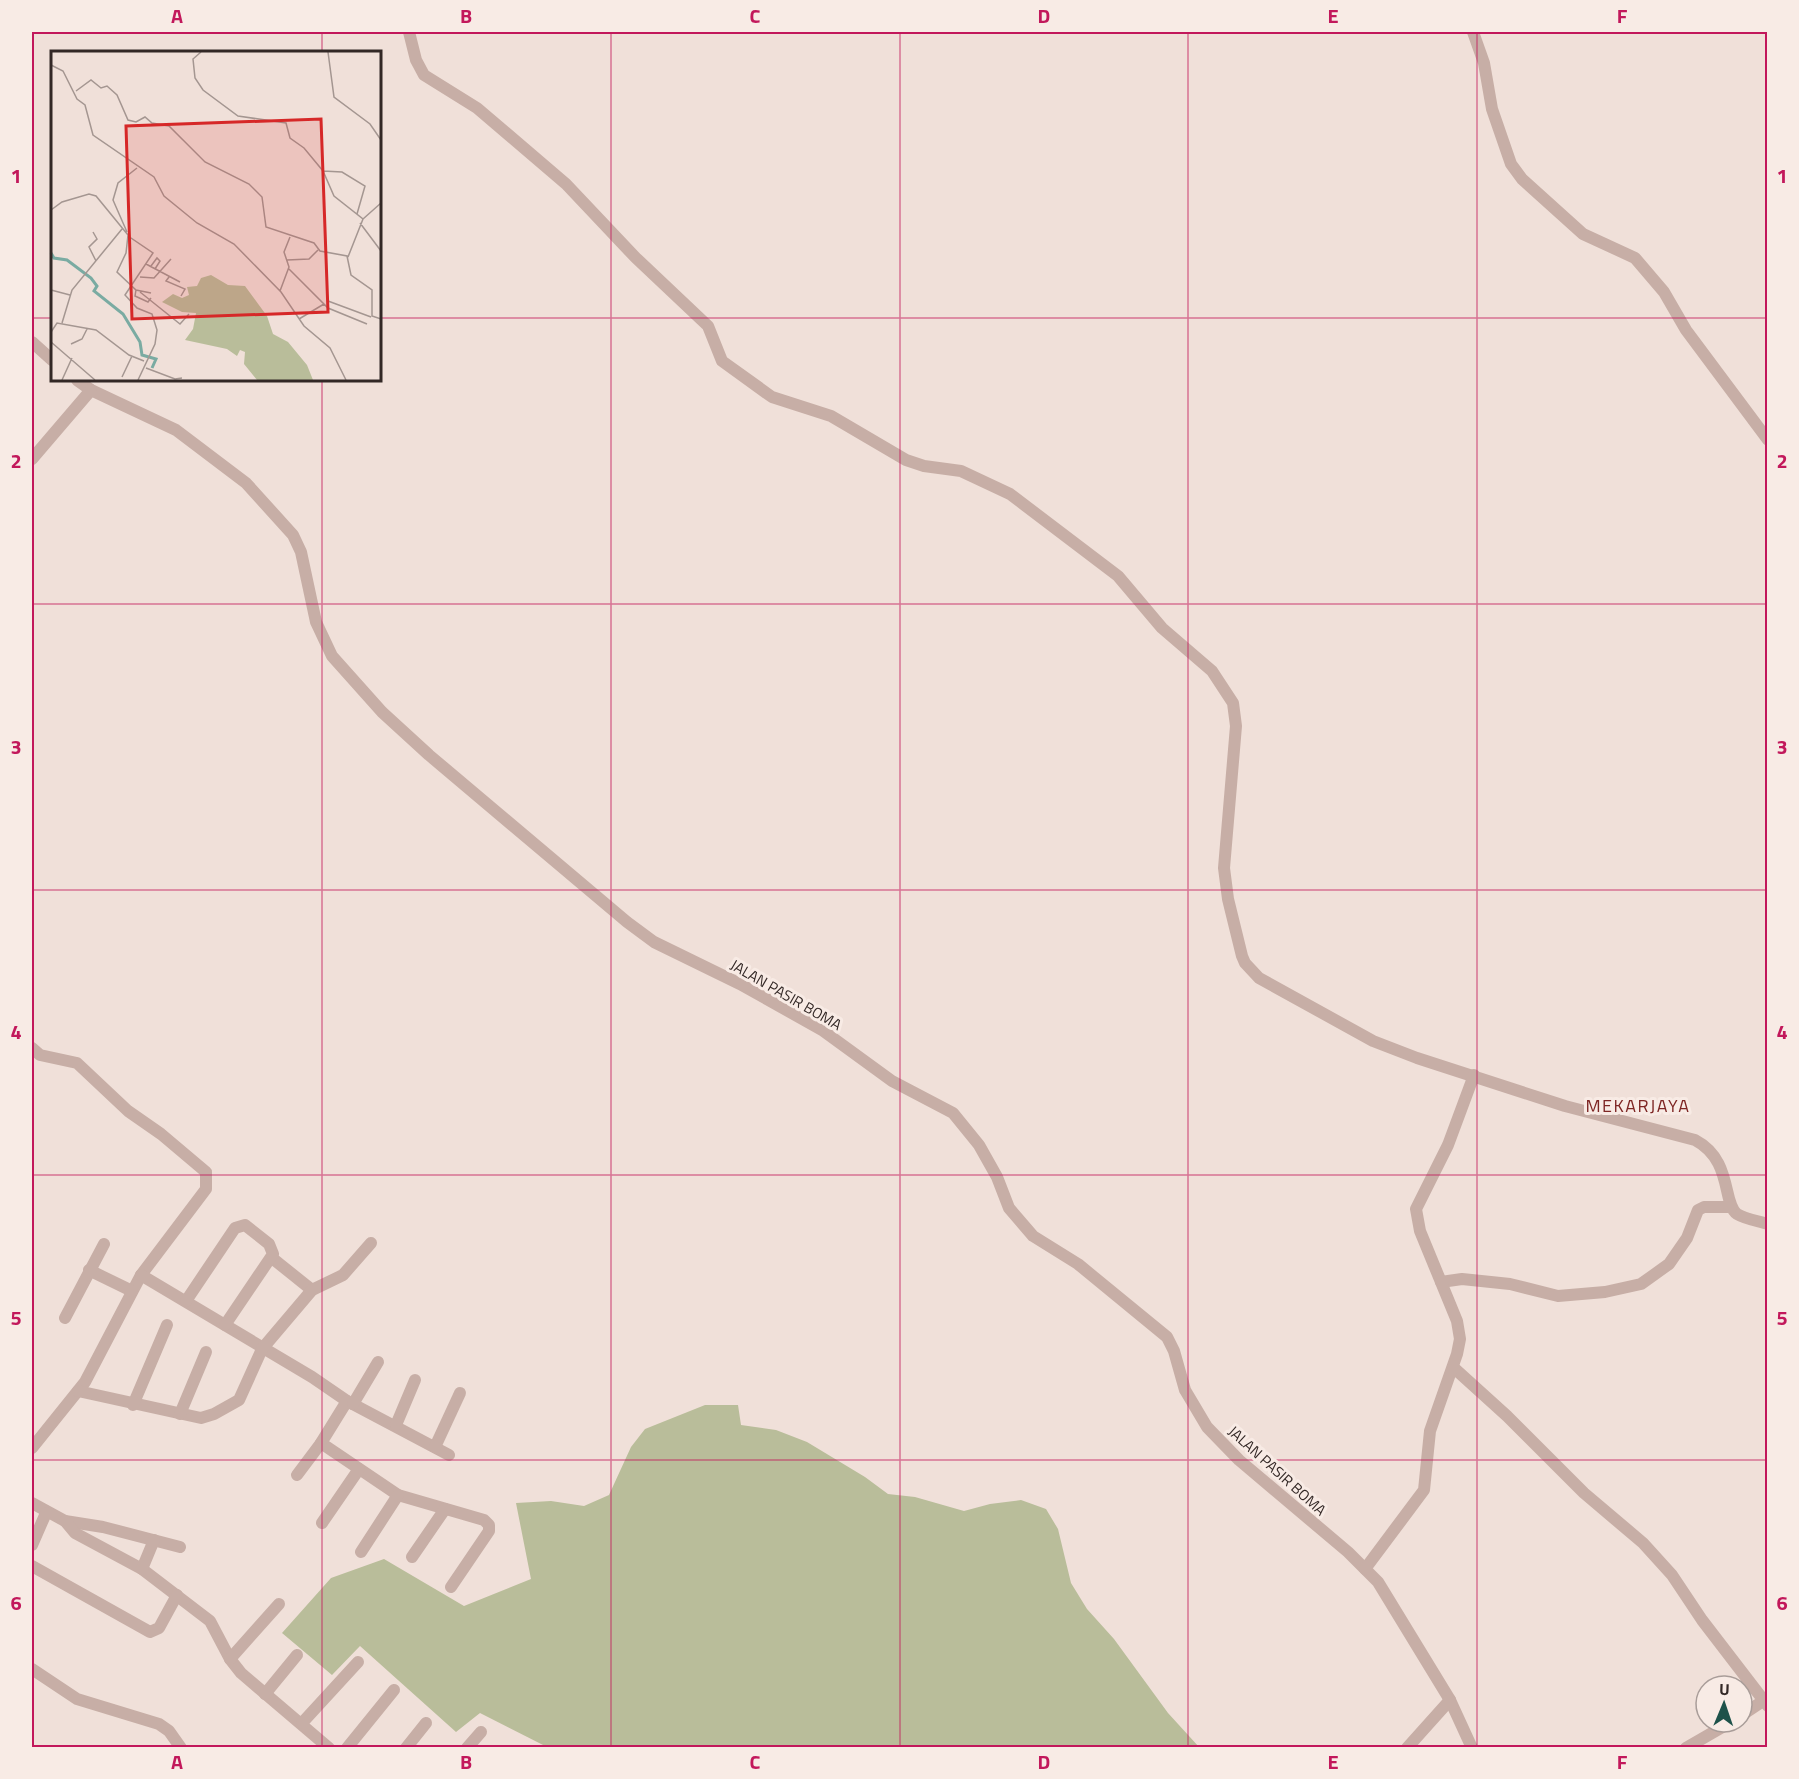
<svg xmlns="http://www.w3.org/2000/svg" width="1799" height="1779" font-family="'Titillium Web',sans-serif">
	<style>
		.green { fill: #b9bd9a }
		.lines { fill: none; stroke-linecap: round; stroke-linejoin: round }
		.minor { stroke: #c7aea6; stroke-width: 12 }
		.grid { fill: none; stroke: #c2185b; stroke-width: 1.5; stroke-opacity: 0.55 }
		.labels { text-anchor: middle; stroke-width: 6; stroke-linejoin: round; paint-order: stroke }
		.street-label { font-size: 15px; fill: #332826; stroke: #f8ebe5 }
		.quarter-label { font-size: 18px; letter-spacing: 1.5px; fill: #7e2624; stroke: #f8ebe5 }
		.inset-river { fill: none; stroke: #7aaba2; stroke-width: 3 }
		.inset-road { fill: none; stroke: #a49691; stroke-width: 1.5 }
		.view { fill: #d62828; fill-opacity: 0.15; stroke: #d62828; stroke-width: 3 }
		.inset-edge { fill: none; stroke: #332826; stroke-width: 3 }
		.neatline { fill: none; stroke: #c2185b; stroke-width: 2 }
		.grid-label { font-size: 20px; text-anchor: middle; font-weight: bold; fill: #c2185b }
	</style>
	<rect width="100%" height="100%" fill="#f0e0d9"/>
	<polygon class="green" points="705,1405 738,1405 741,1425 776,1430 807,1442 865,1477 888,1494 915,1497 964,1511 990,1504 1021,1500 1046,1509 1058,1529 1071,1583 1087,1609 1114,1639 1168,1713 1199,1747 547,1747 480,1713 456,1732 360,1646 332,1675 282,1633 331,1578 384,1559 464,1606 531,1579 516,1503 551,1501 584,1506 609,1495 631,1447 645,1429"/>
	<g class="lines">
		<g class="minor">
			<path d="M409 32 416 60 424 75 477 108 566 184 636 258 708 326 722 361 772 397 831 416 906 460 924 466 961 471 1010 494 1118 576 1162 628 1212 671 1233 703 1236 726 1224 868 1228 899 1242 956 1245 963 1259 978 1373 1041 1417 1058 1565 1106 1695 1140C1733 1160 1722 1203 1737 1214 1745 1219 1758 1221 1768 1224"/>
			<polyline points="1473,32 1484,63 1492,109 1511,164 1522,179 1583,234 1635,258 1664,292 1686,330 1768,440"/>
			<polyline points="32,342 52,360"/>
			<polyline points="77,380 91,390 176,430 246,483 293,535 301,552 316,622 332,656 382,712 429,755 627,922 654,942 740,984 822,1030 892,1081 953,1113 979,1145 997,1177 1009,1208 1033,1236 1078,1264 1167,1337 1174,1351 1185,1390 1207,1427 1239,1460 1348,1552 1378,1582 1450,1700 1472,1748"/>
			<polyline points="32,459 91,390"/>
			<polyline points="32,1048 40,1055 77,1063 128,1111 161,1134 206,1172 206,1189 141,1275 85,1382 32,1448"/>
			<polyline points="272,1258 312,1290"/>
			<polyline points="89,1270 132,1291"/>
			<polyline points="141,1275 312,1377 347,1401 449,1455"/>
			<polyline points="1441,1282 1462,1279 1510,1284 1558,1296 1605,1292 1641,1284 1669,1264 1687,1238 1698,1210 1704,1207 1731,1207"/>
			<polyline points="186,1301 235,1228 245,1225 269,1244 273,1254 225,1325"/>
			<polyline points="65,1318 104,1244"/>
			<polyline points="1454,1368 1507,1416 1584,1493 1643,1543 1672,1575 1702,1620 1768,1706"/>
			<polyline points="78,1391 201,1418 214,1414 239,1400 262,1349 312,1290 343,1275 371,1243"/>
			<polyline points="347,1401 321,1443 398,1495 484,1520 489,1525 489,1531 451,1587"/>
			<polyline points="353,1404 378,1362"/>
			<polyline points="133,1405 167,1325"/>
			<polyline points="180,1414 206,1352"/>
			<polyline points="396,1425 415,1380"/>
			<polyline points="435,1447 460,1393"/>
			<polyline points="297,1475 321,1443"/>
			<polyline points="32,1503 65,1521 103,1527 180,1547"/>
			<polyline points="65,1521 75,1533 142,1569 210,1621 230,1659 241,1673 329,1748"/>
			<polyline points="322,1523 359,1469"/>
			<polyline points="32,1545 46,1513"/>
			<polyline points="361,1552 398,1495"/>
			<polyline points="412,1557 445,1509"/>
			<polyline points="32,1566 150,1632 159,1628 177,1595"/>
			<polyline points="142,1569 154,1540"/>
			<polyline points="1365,1569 1424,1490 1430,1431 1457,1354 1460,1339 1457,1321 1420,1231 1416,1209 1448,1145 1474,1075"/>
			<polyline points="230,1659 279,1604"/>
			<polyline points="32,1669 77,1699 159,1724 169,1731 181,1748"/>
			<polyline points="265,1694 297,1655"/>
			<polyline points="1742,1715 1763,1701"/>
			<polyline points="302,1723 358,1662"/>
			<polyline points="347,1748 394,1690"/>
			<polyline points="406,1748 426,1723"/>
			<polyline points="467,1748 481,1732"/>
			<polyline points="1407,1748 1450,1700"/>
			<polyline points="1686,1748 1731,1722"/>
		</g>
	</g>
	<path class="grid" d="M322 32V52M611 32V1748M900 32V1748M1188 32V1748M1477 32V1748M32 318H52M380 318H1768M322 380V1748M32 604H1768M32 890H1768M32 1175H1768M32 1460H1768"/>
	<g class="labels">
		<g class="street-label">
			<text transform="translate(786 995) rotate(30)" y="5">JALAN PASIR BOMA</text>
			<text transform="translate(1277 1471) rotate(42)" y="5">JALAN PASIR BOMA</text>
		</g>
		<g class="quarter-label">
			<text x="1638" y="1112">MEKARJAYA</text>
		</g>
	</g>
	<g transform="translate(51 51)">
		<rect width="330" height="330" fill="#f0e0d9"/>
		<path d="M160 224 177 234 194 235 216 265 222 283 237 291 256 314 262 329H206L193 313 194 301 189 299 186 305 176 298 134 289 142 278 145 262 131 261 111 251 122 243 131 247 138 244 136 236 146 235 150 227Z" fill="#b9bd9a"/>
		<path class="inset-river" d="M0 202 3 207 16 209 40 227 46 235 43 240 72 263 89 291 91 304 105 308 101 317"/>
		<path class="inset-road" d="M150 1 142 8 144 27 152 39 187 65 235 72 239 87 253 97 272 120 283 145 312 168 297 206M277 1 283 46 319 73 330 89M0 14 12 20 26 48 34 54 42 84 103 126 113 145 146 172 183 193 230 241 253 275 279 297 295 329M25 40 40 29 50 37 56 35 66 44 77 69 85 71 94 66 101 72 118 75 154 111 198 133 211 146 215 176 263 192 269 200 296 205 300 224 321 239V265L330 268M272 120 291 121 314 135 306 163M0 159 11 151 38 143 45 145 77 184 75 202 66 221 85 239 100 242M312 168 330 152M309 172 330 200M42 181 46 188 38 196 45 210M76 181 62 149 67 132 86 117M77 185 102 202 74 244 86 257 101 263 106 279 104 293 87 329M236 209 258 208 267 199M95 213 129 231M100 215 106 207 109 210 104 218M238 218 277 257 316 273M89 226 103 227 120 208M118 226 115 230 134 238 130 245M0 239 19 244M85 239 84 245 97 251 100 247M229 240 238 216 233 201 239 186M89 241 129 273 138 263M277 250 320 266M248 268 273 253M11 272 21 239 71 178M0 281 6 272 45 279 78 304 93 310M0 291 44 329M20 293 31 288 36 278M95 317 124 328 131 327M71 326 81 305M11 329 21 307"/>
		<path class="view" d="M270 68 277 261 81 268 75 75Z"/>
		<rect width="330" height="330" class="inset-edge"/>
	</g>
	<rect width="1799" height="1779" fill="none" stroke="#f8ebe5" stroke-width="66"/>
	<g transform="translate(1724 1704) rotate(2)"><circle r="28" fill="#f8ebe5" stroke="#a99d99" stroke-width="1.5"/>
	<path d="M0-4.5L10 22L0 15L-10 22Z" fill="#1e524a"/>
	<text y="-9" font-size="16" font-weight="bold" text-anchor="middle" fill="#332826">U</text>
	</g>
	<rect x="33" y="33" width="1733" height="1713" class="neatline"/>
	<g class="grid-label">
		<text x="177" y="23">A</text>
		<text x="466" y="23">B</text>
		<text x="755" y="23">C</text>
		<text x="1044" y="23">D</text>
		<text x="1333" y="23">E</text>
		<text x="1622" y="23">F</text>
		<text x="16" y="183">1</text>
		<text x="1782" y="183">1</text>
		<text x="16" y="468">2</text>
		<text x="1782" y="468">2</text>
		<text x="16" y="754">3</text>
		<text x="1782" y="754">3</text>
		<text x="16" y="1039">4</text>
		<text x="1782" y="1039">4</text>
		<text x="16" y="1325">5</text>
		<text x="1782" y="1325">5</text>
		<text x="16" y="1610">6</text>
		<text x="1782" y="1610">6</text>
		<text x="177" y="1769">A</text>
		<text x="466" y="1769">B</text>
		<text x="755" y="1769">C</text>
		<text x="1044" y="1769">D</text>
		<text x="1333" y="1769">E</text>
		<text x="1622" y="1769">F</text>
	</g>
</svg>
